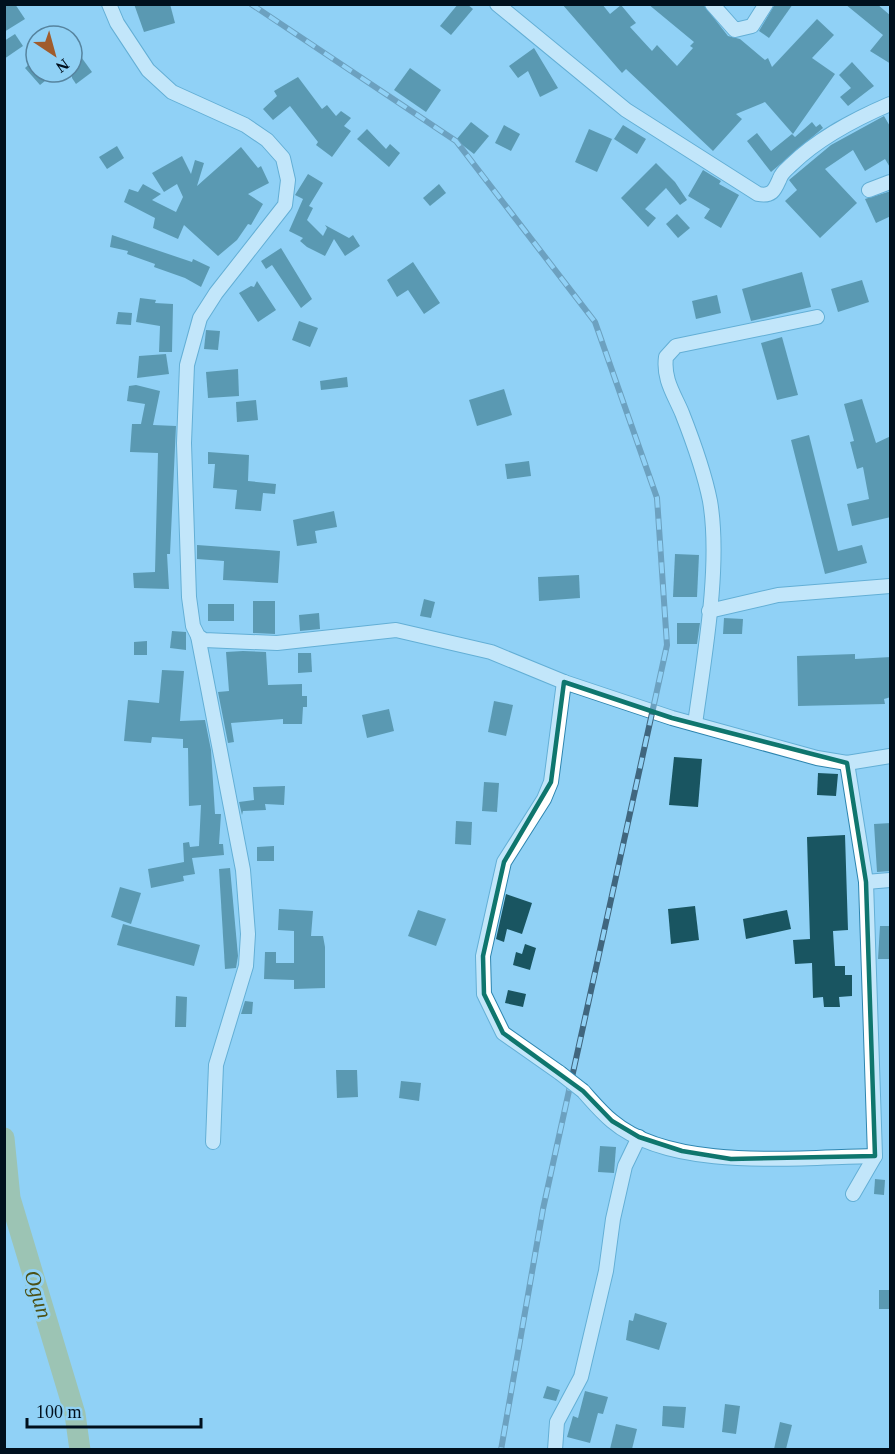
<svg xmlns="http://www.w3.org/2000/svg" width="895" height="1454" font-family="'Times New Roman',serif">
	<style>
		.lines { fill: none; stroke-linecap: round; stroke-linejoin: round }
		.river { stroke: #abb364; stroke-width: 21 }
		.building { fill: #195561 }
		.street-casing { stroke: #2d85af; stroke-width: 16 }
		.street { stroke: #fff; stroke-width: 14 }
		.rail-casing { stroke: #40667e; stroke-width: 6 }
		.rail { stroke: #90d1f5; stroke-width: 4; stroke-dasharray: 11; stroke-linecap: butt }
		.street-bridge-casing { stroke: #2d85af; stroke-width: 16; stroke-linecap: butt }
		.street-bridge { stroke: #fff; stroke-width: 14 }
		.marked { fill: none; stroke: #0f766e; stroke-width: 4.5; stroke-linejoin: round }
		.labels { text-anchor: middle; stroke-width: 6; stroke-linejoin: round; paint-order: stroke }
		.water-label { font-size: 22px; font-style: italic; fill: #4c5116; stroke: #90d1f5 }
	</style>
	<rect width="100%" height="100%" fill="#90d1f5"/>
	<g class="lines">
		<polyline class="river" points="4,1138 10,1198 75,1414 80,1450"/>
	</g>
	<g class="building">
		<polygon points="4,4 15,4 25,19 4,32"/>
		<polygon points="134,4 170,4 175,23 144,32"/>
		<polygon points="458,4 467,4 473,9 451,35 440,26"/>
		<polygon points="562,4 602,4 610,14 621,5 636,23 630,27 652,51 657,45 677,66 693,48 690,46 694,42 648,4 703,4 728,36 740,39 765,60 768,58 772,67 817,19 834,35 812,58 835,74 793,134 765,102 736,114 742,119 713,151 626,69 622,73"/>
		<polygon points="775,4 793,4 769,38 759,31"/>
		<polygon points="845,4 877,4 891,16 891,64 870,51 883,35"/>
		<polygon points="15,34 23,46 4,59 4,41"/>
		<polygon points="534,48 558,88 540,97 528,71 518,78 509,66"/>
		<polygon points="79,54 92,72 76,84 72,78 72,60"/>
		<polygon points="36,58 36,72 56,72 40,85 25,68"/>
		<polygon points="852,62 874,86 848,106 840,97 851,88 839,75"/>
		<polygon points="410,68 441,90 426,112 394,90"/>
		<polygon points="298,77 322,109 327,105 336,116 341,111 351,118 344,126 351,131 332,157 316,145 318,142 290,106 273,120 263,109 277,96 274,91"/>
		<polygon points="884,116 891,128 891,169 885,159 865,171 853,150 825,169 857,203 820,238 785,201 797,190 789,180 831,145"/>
		<polygon points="471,122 489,136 474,154 456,140"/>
		<polygon points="812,122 816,127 820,124 823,128 771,172 747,141 757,133 771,151 792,134 795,137"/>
		<polygon points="504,125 520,134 511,151 495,143"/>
		<polygon points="623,125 646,139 637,154 614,139"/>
		<polygon points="367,129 386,149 390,144 400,153 389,167 357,139"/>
		<polygon points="589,129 612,139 597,172 575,162"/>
		<polygon points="117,146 124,158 107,169 99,157"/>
		<polygon points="241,147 258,168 261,166 269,183 248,194 263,204 251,225 248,224 237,240 218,256 184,225 178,239 153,228 155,218 124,202 129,189 138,192 143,184 161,194 152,200 176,212 183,197 177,184 164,192 152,173 182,156 191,174 195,160 204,163 197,186"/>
		<polygon points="656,163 675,182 687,200 680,205 666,188 660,194 658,192 660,194 645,209 656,218 648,227 621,198"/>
		<polygon points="703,170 721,181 719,184 739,195 721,228 704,218 710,209 688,196"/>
		<polygon points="308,174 323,183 309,206 313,208 307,220 323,236 327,228 325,225 349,238 353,235 360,246 345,256 334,239 325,256 307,247 300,241 303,238 289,231 303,199 295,195"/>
		<polygon points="439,184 446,193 430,206 423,198"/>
		<polygon points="891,191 891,216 876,223 865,199"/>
		<polygon points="677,214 690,228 678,238 666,224"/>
		<polygon points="112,235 192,262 193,259 210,267 201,287 185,278 154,267 155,264 127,254 128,251 110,247"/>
		<polygon points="281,248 312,299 301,308 272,265 266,269 261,261"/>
		<polygon points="413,262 440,303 424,314 408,290 397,297 387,280"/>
		<polygon points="802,272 811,307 751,321 742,289"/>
		<polygon points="862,280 869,302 838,312 831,289"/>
		<polygon points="257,281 276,310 258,322 239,293 251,286 254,287"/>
		<polygon points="717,295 721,313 696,319 692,301"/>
		<polygon points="140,298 156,300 155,303 173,304 172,352 159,352 160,326 136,322"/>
		<polygon points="118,312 132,313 131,325 116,324"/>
		<polygon points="299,321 318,328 310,347 292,340"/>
		<polygon points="206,330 220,331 218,350 204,349"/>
		<polygon points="782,337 798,395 777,400 761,343"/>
		<polygon points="166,354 169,374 137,378 139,356"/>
		<polygon points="238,369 239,396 208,398 206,372"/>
		<polygon points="347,377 348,387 321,390 320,381"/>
		<polygon points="136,385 160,391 153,425 176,426 170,554 167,554 169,589 134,588 133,573 155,572 158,453 130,452 132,424 141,424 145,404 127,401 129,386"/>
		<polygon points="504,389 512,415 477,426 469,400"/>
		<polygon points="862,399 876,443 891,436 891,517 852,526 847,504 869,499 863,467 857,469 850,442 854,441 844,404"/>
		<polygon points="256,400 258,420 237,422 236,402"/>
		<polygon points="809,435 838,551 862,545 867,563 825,574 791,440"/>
		<polygon points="208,452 249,455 248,481 276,484 275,494 263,493 261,511 235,509 237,490 213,488 215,464 208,464"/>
		<polygon points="529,461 531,476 507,479 505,464"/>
		<polygon points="334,511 337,527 315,531 317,543 297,546 293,520"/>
		<polygon points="197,545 280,551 278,583 223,580 224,561 197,559"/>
		<polygon points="675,554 699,555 697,597 673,597"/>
		<polygon points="579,575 580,598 539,601 538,577"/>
		<polygon points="424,599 435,602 431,618 420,616"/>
		<polygon points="253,601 275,601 275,634 253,633"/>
		<rect x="208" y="604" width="26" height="17"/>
		<polygon points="319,613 320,629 300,631 299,615"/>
		<polygon points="724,618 743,619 742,634 723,634"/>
		<polygon points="677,623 700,623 697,644 677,644"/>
		<polygon points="172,631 186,632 186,650 170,648"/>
		<polygon points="147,641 147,655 134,655 134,642"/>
		<polygon points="243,651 266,652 268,685 302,684 302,696 307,696 307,707 303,707 302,724 283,724 283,719 231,723 234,742 228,743 218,692 229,691 226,652"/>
		<polygon points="298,653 311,653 312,672 298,673"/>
		<polygon points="855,654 855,659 891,657 891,697 884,699 885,704 798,706 797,656"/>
		<polygon points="162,670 184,671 180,721 205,720 211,750 215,814 221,814 219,844 223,844 224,855 192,858 195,874 183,876 184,881 151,888 148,869 184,862 183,843 189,842 190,847 199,846 201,805 189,806 188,748 183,748 183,739 152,737 151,743 124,741 128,700 159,703"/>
		<polygon points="494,701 513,705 506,736 488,732"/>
		<polygon points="389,709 394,731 367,738 362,715"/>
		<polygon points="674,757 702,759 698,807 669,805"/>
		<polygon points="818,773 838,774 836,796 817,795"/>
		<polygon points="484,782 499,783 497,812 482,811"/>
		<polygon points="285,786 284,805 265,804 266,810 243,811 242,815 239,802 254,800 253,787"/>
		<polygon points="456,821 472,822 471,845 455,844"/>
		<polygon points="891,823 891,871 877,872 874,824"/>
		<polygon points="845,835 848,930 833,931 835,966 845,966 845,975 852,975 852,996 839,997 840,1007 824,1007 823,997 813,998 812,963 795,964 793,940 810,939 807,837"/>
		<polygon points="274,846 274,861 257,861 257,847"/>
		<polygon points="230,868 238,956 236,968 225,969 219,869"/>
		<polygon points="120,887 141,893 131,924 111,917"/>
		<polygon points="506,894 532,903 522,934 507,929 504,942 496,939"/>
		<polygon points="695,906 699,940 671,944 668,909"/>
		<polygon points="279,909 313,911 311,936 323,936 325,947 325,988 294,989 294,980 264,979 265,952 276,952 276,963 294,963 294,931 278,930"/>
		<polygon points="418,910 446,919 436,946 408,936"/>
		<polygon points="787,910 791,929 746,939 743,919"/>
		<polygon points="123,924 200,945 194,966 117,945"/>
		<polygon points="880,926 891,926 891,959 878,959"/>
		<polygon points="525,944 536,948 530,970 513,965 516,952 522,954"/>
		<polygon points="508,990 526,994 523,1007 505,1003"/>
		<polygon points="176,996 187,997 186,1027 175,1027"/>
		<polygon points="245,1001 253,1002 252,1014 241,1014"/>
		<polygon points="336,1070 357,1070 358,1097 337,1098"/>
		<polygon points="401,1081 421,1083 419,1101 399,1098"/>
		<polygon points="600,1146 616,1147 614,1173 598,1172"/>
		<polygon points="875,1179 885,1180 884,1195 874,1194"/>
		<rect x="879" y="1290" width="12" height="19"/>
		<polygon points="635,1313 667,1323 659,1350 626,1340 629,1320 633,1321"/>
		<polygon points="547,1386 560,1390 556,1401 543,1398"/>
		<polygon points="585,1391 608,1397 603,1414 598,1413 590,1443 567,1437 573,1416 578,1418"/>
		<polygon points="725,1404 740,1406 736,1434 722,1432"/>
		<polygon points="663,1406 686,1407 684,1428 662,1426"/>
		<polygon points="780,1422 792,1425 786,1449 774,1449"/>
		<polygon points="616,1424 637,1429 632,1449 610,1449"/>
	</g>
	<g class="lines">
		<defs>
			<g id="street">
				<polyline points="109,4 117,23 148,70 172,92 245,125 267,140 283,158 288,180 285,205 216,293 200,318 187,365 184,443 189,597 193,626 198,636 204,640 277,643 396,630 491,652 564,682 672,718 817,758 847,763 890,756"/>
				<path d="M497 4 626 110 758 194C773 197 775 189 780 178 782 172 788 168 792 164 820 137 855 119 890 104"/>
				<polyline points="712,4 735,30 752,26 766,4"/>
				<polyline points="869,190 890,182"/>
				<polyline points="709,611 778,595 890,586"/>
				<polyline points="198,636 243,870 248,934 246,966 216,1065 213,1142"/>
				<path d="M695 724C704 658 721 566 710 501 704 471 693 441 682 413 674 394 663 379 666 357L676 346 817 317"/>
				<polyline points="847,763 866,882 875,1156 853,1194"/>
				<polyline points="866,882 890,880"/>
				<polyline points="560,1073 503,1033 484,994 483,956 504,862 544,799 551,782 564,682"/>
				<path d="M583 1091C592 1101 601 1112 612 1121 672 1172 799 1157 875 1156"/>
				<polyline points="555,1450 557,1422 581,1377 606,1271 613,1219 625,1166 639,1137"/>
			</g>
		</defs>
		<use href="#street" class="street-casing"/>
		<use href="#street" class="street"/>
		<defs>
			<polyline id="rail" points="251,4 456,141 595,322 657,498 667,645 543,1209 501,1450"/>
		</defs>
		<use href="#rail" class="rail-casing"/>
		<use href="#rail" class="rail"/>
		<defs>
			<polyline id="street-bridge" points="560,1073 583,1091"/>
		</defs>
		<use href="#street-bridge" class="street-bridge-casing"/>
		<use href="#street-bridge" class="street-bridge"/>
	</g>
	<path d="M0 0H895V1454H0ZM564 682 672 718 847 763 866 882 875 1156 731 1159 682 1151 639 1137 612 1121 583 1091 503 1033 484 994 483 956 504 862 551 782Z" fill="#90d1f5" fill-opacity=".55" fill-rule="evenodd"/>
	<path class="marked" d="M564 682 672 718 847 763 866 882 875 1156 731 1159 682 1151 639 1137 612 1121 583 1091 503 1033 484 994 483 956 504 862 551 782Z"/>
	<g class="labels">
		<g class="water-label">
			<text transform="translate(39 1294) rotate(73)" y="8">Ogun</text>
		</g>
	</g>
	<rect width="895" height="1454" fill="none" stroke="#00101d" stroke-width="12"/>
	<g transform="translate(54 54) rotate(144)"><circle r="28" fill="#90d1f5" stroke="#56849f" stroke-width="1.5"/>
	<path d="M0-4.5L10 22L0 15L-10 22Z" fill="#a05c2c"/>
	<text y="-9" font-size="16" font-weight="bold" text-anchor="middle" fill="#00101d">N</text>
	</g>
	<path d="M27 1418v9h174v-9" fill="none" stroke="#00101d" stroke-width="3"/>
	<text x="36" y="1418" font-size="18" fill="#00101d" stroke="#90d1f5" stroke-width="4.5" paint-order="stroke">100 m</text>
</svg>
